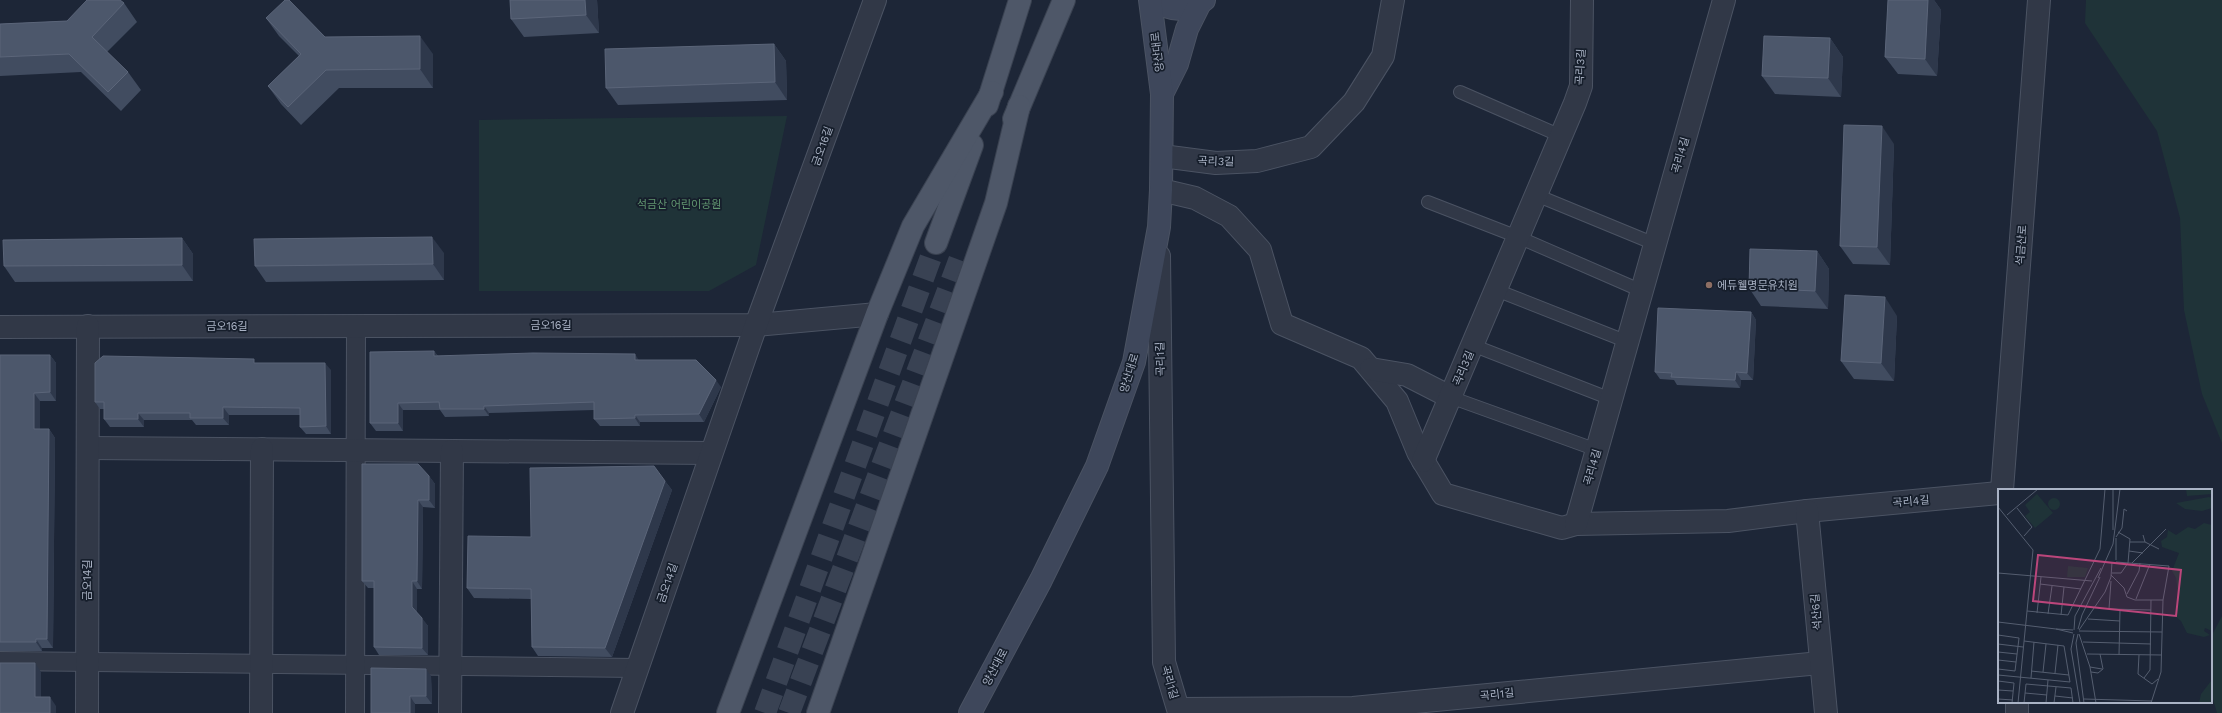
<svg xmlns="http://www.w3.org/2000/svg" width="2222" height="713" font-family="'Work Sans','Noto Sans KR',sans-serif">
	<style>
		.green { fill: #1f3338 }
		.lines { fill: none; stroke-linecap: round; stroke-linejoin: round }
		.primary-tunnel { stroke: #394253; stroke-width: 22; stroke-dasharray: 22 11; stroke-linecap: butt }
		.service-casing { stroke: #4b5363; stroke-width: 14 }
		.pedestrian-casing { stroke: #4b5363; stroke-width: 20 }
		.minor-casing { stroke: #4b5363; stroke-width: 24 }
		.secondary-casing { stroke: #4b5363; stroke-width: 24 }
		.primary-casing { stroke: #3a4251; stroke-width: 24 }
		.service { stroke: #313847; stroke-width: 12 }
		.pedestrian { stroke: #313847; stroke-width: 18 }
		.minor { stroke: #313847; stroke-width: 22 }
		.secondary { stroke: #3e475b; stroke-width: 22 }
		.primary { stroke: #4e5768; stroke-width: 22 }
		.wall { fill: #414c60 }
		.shaded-wall { fill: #2e384b }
		.building { fill: #4c576b; stroke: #5b6579 }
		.education-dot { fill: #8d6e63; stroke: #161e2b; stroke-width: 1.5 }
		.labels { text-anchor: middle; stroke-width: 3.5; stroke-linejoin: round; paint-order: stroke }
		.street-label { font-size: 11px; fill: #aab3c5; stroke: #161e2b }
		.park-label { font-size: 11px; fill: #619670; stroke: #161e2b }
		.poi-label { font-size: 11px; fill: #aab3c5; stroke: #161e2b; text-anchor: start }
		.inset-road { fill: none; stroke: #555e70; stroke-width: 1 }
		.view { fill: #bb467b; fill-opacity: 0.15; stroke: #bb467b; stroke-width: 2 }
		.inset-edge { fill: none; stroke: #aab3c5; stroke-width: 2 }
	</style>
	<rect width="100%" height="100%" fill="#1d2637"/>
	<g class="green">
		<polygon points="2086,0 2222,0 2222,443 2202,394 2184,310 2180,218 2157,131 2085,23"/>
		<polygon points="787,116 756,265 709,291 479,291 479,120"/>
		<polygon points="2222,616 2222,713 2217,713 2211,692 2211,637"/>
	</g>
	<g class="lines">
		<g class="primary-tunnel">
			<polyline points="765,713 936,243"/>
			<polyline points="789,713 962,253"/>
		</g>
		<defs>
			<g id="service">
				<polyline points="1460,92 1561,136"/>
				<polyline points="1536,195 1655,244"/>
				<polyline points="1428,202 1518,237 1642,291"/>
				<polyline points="1496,290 1628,342"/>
				<polyline points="1472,345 1611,399"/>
				<polyline points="1450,397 1597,450"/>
			</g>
			<g id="pedestrian">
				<polyline points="0,661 637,668"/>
				<polyline points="355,713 356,325"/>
			</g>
			<g id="minor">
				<polyline points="1162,156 1216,163 1257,161 1311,147 1354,102 1383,56 1393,0"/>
				<polyline points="1161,190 1195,198 1229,216 1260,250 1282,324 1361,358 1397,401 1418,452 1443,494 1562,528 1576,524 1728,521 1807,511 1999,493"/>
				<polyline points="1159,256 1164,662 1178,709 1353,708 1820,663"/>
				<polyline points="0,327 756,325 877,314"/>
				<polyline points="1371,369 1407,375 1450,397"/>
				<polyline points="88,448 711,453"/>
				<polyline points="1423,461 1575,103 1581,86 1582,0"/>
				<polyline points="2002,490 2039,0"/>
				<polyline points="1807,511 1826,713"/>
				<polyline points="1576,524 1724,0"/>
				<polyline points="2017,702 2017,713"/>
				<polyline points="87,713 88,326"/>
				<polyline points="261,713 262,449"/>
				<polyline points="450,713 452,451"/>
				<polyline points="622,713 756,325 875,0"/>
			</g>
			<g id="secondary">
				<path d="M1156 0C1170 12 1190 12 1204 0"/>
				<polyline points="1162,94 1177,64 1187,29 1200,3"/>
				<polyline points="970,713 1041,580 1097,466 1134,362 1159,227 1161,190 1162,94 1150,0"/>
			</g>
			<g id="primary">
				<polyline points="987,105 1020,0"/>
				<polyline points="1014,119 1064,0"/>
				<polyline points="936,243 972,145"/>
				<polyline points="728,713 877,314 913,226 992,92"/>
				<polyline points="818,713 996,203 1019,106"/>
			</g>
		</defs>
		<use href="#service" class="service-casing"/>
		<use href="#pedestrian" class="pedestrian-casing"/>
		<use href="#minor" class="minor-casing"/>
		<use href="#secondary" class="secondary-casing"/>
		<use href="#primary" class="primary-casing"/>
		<use href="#service" class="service"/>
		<use href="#pedestrian" class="pedestrian"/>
		<use href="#minor" class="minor"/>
		<use href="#secondary" class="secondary"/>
		<use href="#primary" class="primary"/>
	</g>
	<g class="wall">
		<polygon points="510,0 597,0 599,33 524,37 511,19"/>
		<polygon points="1888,0 1934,0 1941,10 1937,76 1898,74 1885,57"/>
		<polygon points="124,3 137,22 107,52 128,72 141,90 121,111 81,72 0,76 0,24 67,21"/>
		<polygon points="266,18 325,37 433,54 433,88 339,88 301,125 281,104 268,86 299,56 279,36"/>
		<polygon points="1830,38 1843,57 1841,97 1775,94 1762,76"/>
		<polygon points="774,44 786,61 787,100 618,105 606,88"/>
		<polygon points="1894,144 1890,265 1853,264 1840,246"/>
		<polygon points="182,238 193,254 193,281 15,282 4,266"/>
		<polygon points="1817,251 1829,269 1828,309 1761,306 1749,288"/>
		<polygon points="444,253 444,280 266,282 255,266"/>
		<polygon points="1751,312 1756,320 1753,380 1741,380 1740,388 1677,385 1674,380 1660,379 1655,372"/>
		<polygon points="1897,316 1894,381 1854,379 1841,361"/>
		<polygon points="434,351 438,356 639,360 721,387 704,422 640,422 640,426 600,426 594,419 594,410 489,413 489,416 445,417 440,410 403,410 403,431 376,431 370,423"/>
		<polygon points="0,355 50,355 56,363 56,401 40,401 40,429 49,429 55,438 53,648 42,648 42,651 0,651"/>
		<polygon points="257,363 331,370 331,434 306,434 300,427 300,415 229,415 229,425 196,425 192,420 144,420 144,427 110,427 104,419 104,409 100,409 95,402"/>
		<polygon points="429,476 435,484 435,508 423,507 422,589 417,589 417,613 428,626 428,655 379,655 374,647 374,588 368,588 362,581"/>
		<polygon points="665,481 672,490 612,657 538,656 532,647 531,599 474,598 467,588 531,537"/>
		<polygon points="371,668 431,676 432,704 415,704"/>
	</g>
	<g class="shaded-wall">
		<polygon points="585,0 597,0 599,33 586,15"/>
		<polygon points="1928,0 1934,0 1941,10 1937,76 1925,59"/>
		<polygon points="420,36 433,54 433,88 420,69"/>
		<polygon points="1830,38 1843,57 1841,97 1828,78"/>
		<polygon points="774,44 786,61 787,100 775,82"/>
		<polygon points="1882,126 1894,144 1890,265 1877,247"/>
		<polygon points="432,237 444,253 444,280 433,264"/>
		<polygon points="182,238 193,254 193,281 182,265"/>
		<polygon points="1817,251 1829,269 1828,309 1815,291"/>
		<polygon points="1885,297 1897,316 1894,381 1881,363"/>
		<polygon points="1751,312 1756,320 1753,380 1747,373"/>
		<polygon points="434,351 440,359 434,356"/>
		<polygon points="635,354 640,362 635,360"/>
		<polygon points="50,355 56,363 56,401 50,392"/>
		<polygon points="325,363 331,370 331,434 326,426"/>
		<polygon points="1736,372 1741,380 1740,388 1735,380"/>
		<polygon points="716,380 721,387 704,422 699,414"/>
		<polygon points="34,393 40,401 40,438 34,429"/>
		<polygon points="398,403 403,410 403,431 398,423"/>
		<polygon points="484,406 489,413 489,416 484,409"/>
		<polygon points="223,407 229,415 229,425 223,418"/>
		<polygon points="138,413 144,420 144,427 138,419"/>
		<polygon points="635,415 640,422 640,426 635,418"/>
		<polygon points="49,429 55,438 53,648 47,639"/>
		<polygon points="429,476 435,484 435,508 429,500"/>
		<polygon points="665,481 672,490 612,657 605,648"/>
		<polygon points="418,500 423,507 422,589 417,581"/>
		<polygon points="412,581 417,589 417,614 412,607"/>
		<polygon points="422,618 428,626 428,655 422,648"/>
		<polygon points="36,639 42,648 42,651 36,642"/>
		<polygon points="35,663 41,672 41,705 35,697"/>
		<polygon points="426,669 431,676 432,704 426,696"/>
		<polygon points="410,696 415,704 415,713 410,713"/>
		<polygon points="50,697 56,706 56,713 50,713"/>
	</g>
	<g class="building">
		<polygon points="87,0 120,0 124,3 92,37 128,72 108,92 69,54 0,57 0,24 67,21"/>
		<polygon points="285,0 289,0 325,37 420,36 420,69 326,70 288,107 268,86 301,54 266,18"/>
		<polygon points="510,0 585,0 586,15 511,19"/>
		<polygon points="1888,0 1928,0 1925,59 1885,57"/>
		<polygon points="1764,36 1830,38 1828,78 1762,76"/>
		<polygon points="774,44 775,82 606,88 605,49"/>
		<polygon points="1844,125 1882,126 1877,247 1840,246"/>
		<polygon points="432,237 433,264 255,266 254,239"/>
		<polygon points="182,238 182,265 4,266 3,240"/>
		<polygon points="1750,249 1817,251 1815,291 1749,288"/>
		<polygon points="1845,295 1885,297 1881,363 1841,361"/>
		<polygon points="1658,308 1751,312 1747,373 1736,372 1735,380 1671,377 1672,373 1655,372"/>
		<polygon points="434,351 434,356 533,353 635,354 635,360 696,360 716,380 699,414 635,415 635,418 594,419 594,402 484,406 484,409 440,409 439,402 398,403 398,423 370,423 370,352"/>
		<polygon points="0,355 50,355 50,392 34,393 34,429 49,429 47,639 36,639 36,642 0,642"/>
		<polygon points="103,356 254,359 254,363 325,363 326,426 300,427 300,408 223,407 223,418 190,418 190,413 138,413 138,419 104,419 104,402 95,402 95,363"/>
		<polygon points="362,464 418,464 429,476 429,500 418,500 417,581 412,581 412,607 422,618 422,648 374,647 374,581 362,581"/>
		<polygon points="654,466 665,481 605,648 532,647 531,589 467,588 468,536 531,537 530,468"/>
		<polygon points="0,663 35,663 35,697 50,697 50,713 0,713"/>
		<polygon points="371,668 426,669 426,696 410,696 410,713 371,713"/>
	</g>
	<circle class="education-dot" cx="1709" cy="285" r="4"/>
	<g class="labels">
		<g class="street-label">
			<text transform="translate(1157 52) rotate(-97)" y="4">양산대로</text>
			<text transform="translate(1580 67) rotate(-87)" y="4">곡리3길</text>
			<text transform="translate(822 146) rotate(-70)" y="4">금오16길</text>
			<text transform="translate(1680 155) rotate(-74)" y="4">곡리4길</text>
			<text transform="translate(1216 161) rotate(2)" y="4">곡리3길</text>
			<text transform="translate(2021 245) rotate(-86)" y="4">석금산로</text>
			<text x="551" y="329">금오16길</text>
			<text x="227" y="330">금오16길</text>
			<text transform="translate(1160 359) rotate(-91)" y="4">곡리1길</text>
			<text transform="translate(1463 368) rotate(-67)" y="4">곡리3길</text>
			<text transform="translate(1129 373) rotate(-73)" y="4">양산대로</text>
			<text transform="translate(1592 467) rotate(-74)" y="4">곡리4길</text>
			<text transform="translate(1911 501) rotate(-5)" y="4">곡리4길</text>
			<text transform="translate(87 580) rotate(-90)" y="4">금오14길</text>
			<text transform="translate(667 583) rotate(-71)" y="4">금오14길</text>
			<text transform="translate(1816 612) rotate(-95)" y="4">석산6길</text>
			<text transform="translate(995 667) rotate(-62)" y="4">양산대로</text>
			<text transform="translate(1170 682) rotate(74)" y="4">곡리1길</text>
			<text transform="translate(1497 694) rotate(-6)" y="4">곡리1길</text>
		</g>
		<g class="park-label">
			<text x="679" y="208">석금산 어린이공원</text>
		</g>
		<g class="poi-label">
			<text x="1717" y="289">에듀웰명문유치원</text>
		</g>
	</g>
	<g transform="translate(1998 489)">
		<rect width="214" height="214" fill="#1d2637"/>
		<path d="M188 0H214V5L189 7ZM39 5 55 24 37 39 27 27 32 23 27 16ZM211 8 214 9V19L204 22 187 20 178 14ZM50 15a6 6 0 1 1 12 0a6 6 0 1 1-12 0ZM206 34 214 36V142L207 139 206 142 212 146 206 148 189 144 183 132 178 128 181 112 178 89 174 82 181 64 164 58 163 52 169 48 170 41 178 46 190 38 197 40ZM70 77 90 79 87 88H69ZM214 184V214H201L203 205 213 192Z" fill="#1f3338"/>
		<path class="inset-road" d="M115 0V41M0 18 35 61 20 214M19 19 34 38 26 47M9 26 40 0M145 46 147 53 161 60M118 48 124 39 126 20 129 22M118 49V71M132 53H147M131 62 145 64M118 73 171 77 165 111 163 183 153 214M134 74 168 40M0 84 94 92M114 84H123L130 74 132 50 120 43M113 86 126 99M100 89 115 55 122 0M113 92 111 120 153 121M42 95 83 100M126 99 129 108 137 111H165M129 105 141 82 142 74M138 110 152 75M29 122 70 126 102 60 107 0M39 124 43 88M50 125 54 97M63 126 66 98M90 130 122 132M0 133 58 140M80 140 84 126 102 88M76 141 77 127 103 79M81 141 107 103 113 88 114 73M81 142 164 143M75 144 58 140 75 141M76 145 73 160 82 214M80 145 78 154 86 214M81 145 92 178 98 214M0 146 21 149 17 182 0 180M85 153 153 155M0 155 25 158M0 163 19 165M89 165 164 166M102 165 105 180M121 166 122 121M141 166 140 185 154 195 160 190M0 171 18 173M92 178 104 180M33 182 71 186M45 183 48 155M93 183 100 184 105 180M57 184 60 156M0 186 72 193 66 157 26 152M33 189 36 153M146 189 152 181 153 111M0 192 16 194 14 214M0 201 15 202M27 204 49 206M57 207 75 209M0 210 15 211M86 210 154 212M26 214 28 195 73 199 75 214M48 214 50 191M56 214 58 198"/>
		<path class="view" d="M40 66 183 81 178 127 35 112Z"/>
		<rect width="214" height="214" class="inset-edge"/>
	</g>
</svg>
